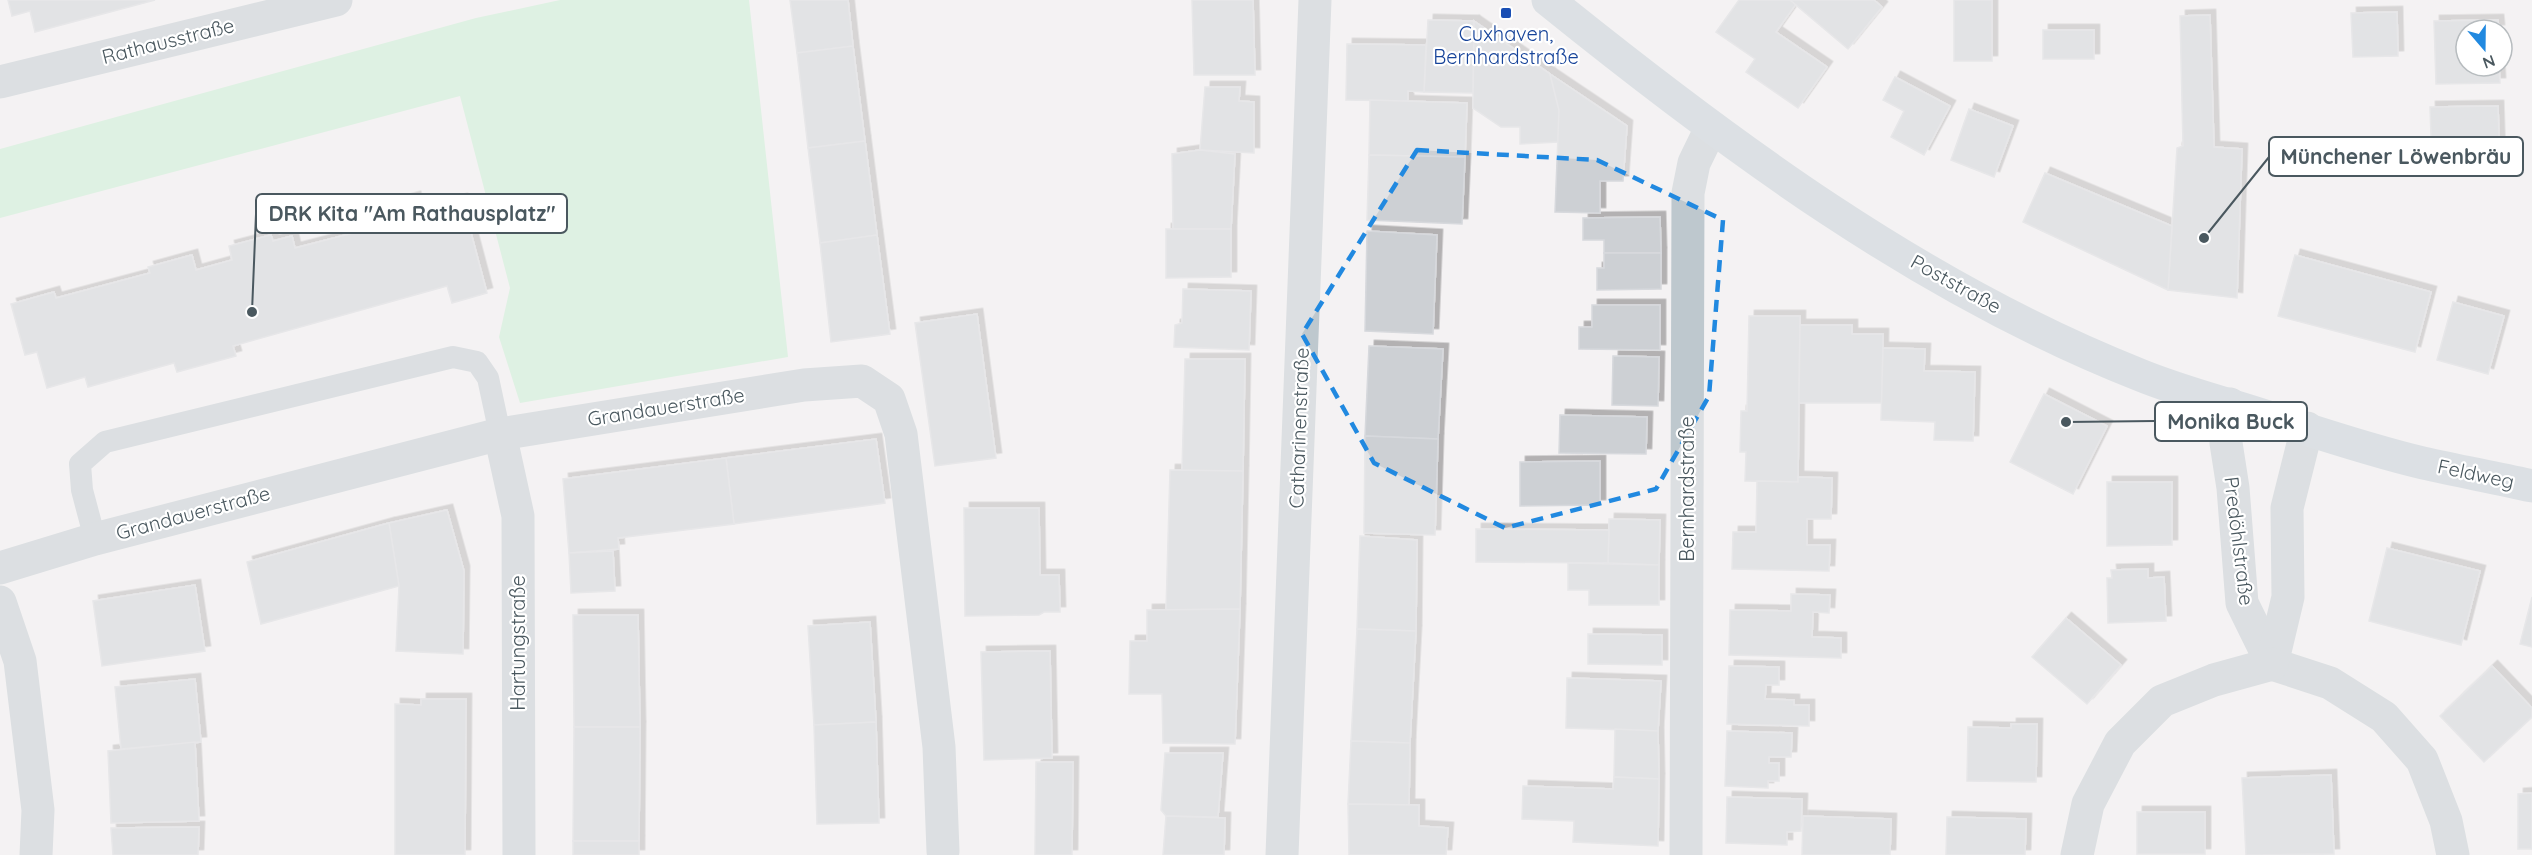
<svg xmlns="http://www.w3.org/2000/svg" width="2532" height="855" font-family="Quicksand,sans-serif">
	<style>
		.green { fill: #c4efd0 }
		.building { fill: #cdd0d4; stroke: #d7d9dd; stroke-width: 1.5; filter: url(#shadow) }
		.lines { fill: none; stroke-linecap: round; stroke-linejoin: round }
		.lane { stroke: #bec8ce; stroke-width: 22 }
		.street { stroke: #bec8ce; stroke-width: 33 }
		.secondary { stroke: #bfcbd3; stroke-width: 33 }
		.marked { fill: none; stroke: #2189e0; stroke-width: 4.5; stroke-dasharray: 12 8; stroke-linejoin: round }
		.transit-dot { fill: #1a4fb4; stroke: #fff; stroke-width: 2 }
		.labels { text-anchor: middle; stroke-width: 4.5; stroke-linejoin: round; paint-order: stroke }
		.transit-label { font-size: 20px; fill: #164399; stroke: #fff }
		.street-label { font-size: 20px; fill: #4a585f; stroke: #fff }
		.leader { fill: none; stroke: #4a585f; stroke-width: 2 }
		.callout-dot { fill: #4a585f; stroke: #fff; stroke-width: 2 }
		.callout { fill: #fff; stroke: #4a585f; stroke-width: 2 }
		.callout-label { font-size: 21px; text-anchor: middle; font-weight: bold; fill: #4a585f }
	</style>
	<defs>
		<filter id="shadow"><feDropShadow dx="5.5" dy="-5.5" stdDeviation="0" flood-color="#0004"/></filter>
	</defs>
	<rect width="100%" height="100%" fill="#f4f2f3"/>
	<polygon class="green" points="560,0 749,0 788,357 520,403 499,337 510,288 460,96 0,218 0,149 476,18"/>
	<g class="building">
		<polygon points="8,0 155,0 35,32 30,11 12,16"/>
		<polygon points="790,0 848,0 853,46 797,53"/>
		<polygon points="1192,0 1253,0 1255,75 1194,75"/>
		<polygon points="1739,0 1790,0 1796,4 1776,32 1827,67 1798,108 1746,72 1755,59 1716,32"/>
		<polygon points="1790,0 1874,0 1882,7 1848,49"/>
		<rect x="1954" y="0" width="38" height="61"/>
		<polygon points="2397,12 2398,56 2353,57 2351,13"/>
		<polygon points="2210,15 2214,147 2242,149 2237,298 2168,290 2177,148 2183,146 2180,16"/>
		<polygon points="1428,20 1474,21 1473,93 1424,92"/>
		<polygon points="2498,20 2499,30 2466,30 2466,66 2499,66 2500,83 2436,84 2434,21"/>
		<polygon points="1474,21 1550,74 1559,110 1559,142 1520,144 1520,127 1501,127 1473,108"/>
		<rect x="2043" y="30" width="51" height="29"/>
		<polygon points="1347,44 1426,45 1424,92 1408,91 1408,101 1346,100"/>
		<polygon points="853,46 865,141 808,148 797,53"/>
		<polygon points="1550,74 1627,126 1623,181 1600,181 1600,213 1555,212 1559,110"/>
		<polygon points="1895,77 1950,106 1924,155 1891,137 1904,111 1883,100"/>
		<polygon points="1205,87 1240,87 1239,101 1254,102 1254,153 1200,150"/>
		<polygon points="1370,100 1467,103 1465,157 1369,155"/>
		<polygon points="2498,106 2500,167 2432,168 2430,107"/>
		<polygon points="1969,109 2013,126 1994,177 1951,160"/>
		<polygon points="865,141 877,235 820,243 808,148"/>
		<polygon points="1200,150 1235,154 1231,229 1173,229 1172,154"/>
		<polygon points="1369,155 1465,157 1462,224 1367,220"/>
		<polygon points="2045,173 2172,226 2168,290 2023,222"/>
		<polygon points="415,197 419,211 462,199 487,293 452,303 447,286 233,346 236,356 177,372 174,363 88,387 85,377 47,388 37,352 25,355 11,304 54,292 56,298 150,273 148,267 192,255 196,270 232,260 229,246 271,235 273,241 292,236 295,248 361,231 356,213"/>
		<polygon points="1660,217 1661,253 1604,253 1604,240 1583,240 1583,218"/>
		<polygon points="1166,229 1231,229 1231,277 1166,278"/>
		<polygon points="1367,231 1437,235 1433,334 1365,331"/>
		<polygon points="877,235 890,334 831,342 820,243"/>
		<polygon points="1604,253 1661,253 1661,289 1597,290 1597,268 1604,268"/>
		<polygon points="2295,255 2431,292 2415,352 2278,316"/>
		<polygon points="1183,289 1251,291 1249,350 1174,347 1175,325 1182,323"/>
		<polygon points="2453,302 2504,316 2488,374 2437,360"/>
		<polygon points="1592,305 1660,305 1660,350 1579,349 1579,327 1592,327"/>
		<polygon points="977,314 996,458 935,466 915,323"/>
		<polygon points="1749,316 1800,316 1798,482 1745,481 1746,452 1740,452 1741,411 1747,411"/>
		<polygon points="1800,325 1852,325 1852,334 1883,334 1882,403 1799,403"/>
		<polygon points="1369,346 1443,349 1438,439 1365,436"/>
		<polygon points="1883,348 1925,349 1924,371 1975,372 1973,441 1934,440 1935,422 1881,420"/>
		<polygon points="1613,356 1659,357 1658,406 1612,405"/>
		<polygon points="1185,359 1245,359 1243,471 1182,471"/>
		<polygon points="2044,394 2107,426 2073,494 2010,462"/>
		<polygon points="1560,415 1647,417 1646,454 1559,453"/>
		<polygon points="1365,436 1438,439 1435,535 1364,533"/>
		<polygon points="876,439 885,503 734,524 726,458"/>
		<polygon points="726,458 734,524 618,538 619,549 569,553 563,479"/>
		<polygon points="1600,461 1600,505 1520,506 1520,462"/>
		<polygon points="1170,470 1243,471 1240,609 1166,610"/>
		<polygon points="1798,477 1832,478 1831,519 1807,519 1807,545 1830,545 1829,571 1732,569 1733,532 1756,532 1757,481 1798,482"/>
		<polygon points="2107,482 2172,482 2172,545 2107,546"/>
		<polygon points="964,508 1039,508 1040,575 1059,575 1060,612 1044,612 1039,615 965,616"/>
		<polygon points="447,510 464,571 463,654 396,651 399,586 389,523"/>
		<polygon points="1609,519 1660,520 1659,565 1608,563"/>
		<polygon points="389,523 399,586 261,624 247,562"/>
		<polygon points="1476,529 1609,530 1608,563 1476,562"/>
		<polygon points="1360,536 1417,540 1416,631 1357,629"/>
		<polygon points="2387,548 2480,571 2461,645 2369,621"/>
		<polygon points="613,551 615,591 571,593 569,553"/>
		<polygon points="1568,563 1659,565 1659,605 1589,605 1589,590 1568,590"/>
		<polygon points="2148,569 2148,578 2164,577 2166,621 2108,623 2107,578 2112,578 2111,570"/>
		<polygon points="195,585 205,651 102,666 93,601"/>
		<polygon points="1791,594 1830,595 1829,613 1813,612 1812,637 1841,638 1841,658 1729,655 1730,610 1791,611"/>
		<polygon points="2532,597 2532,647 2520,644"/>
		<polygon points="1240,609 1235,744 1163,743 1162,694 1129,694 1130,641 1147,641 1147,610"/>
		<polygon points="573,615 638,615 640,727 574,727"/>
		<polygon points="2066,618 2121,665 2087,704 2032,657"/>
		<polygon points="870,622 876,722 814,725 808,626"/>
		<polygon points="1357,629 1416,631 1410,743 1351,741"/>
		<polygon points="1588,634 1662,635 1662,665 1588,664"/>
		<polygon points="1050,651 1052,758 984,760 981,652"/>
		<polygon points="1729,666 1779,667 1779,685 1766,685 1765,699 1794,700 1794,705 1809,705 1809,726 1727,724"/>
		<polygon points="2492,666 2532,708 2532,717 2484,762 2440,716"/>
		<polygon points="1567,678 1661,681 1658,731 1566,728"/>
		<polygon points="195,679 201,742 121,749 115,687"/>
		<polygon points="421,699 466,699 465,855 395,855 395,704 421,705"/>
		<polygon points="876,722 879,823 817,824 814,725"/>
		<polygon points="2011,724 2037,724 2036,782 1967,781 1968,727 2011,728"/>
		<polygon points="574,727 640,727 639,841 573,841"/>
		<polygon points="1615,729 1658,731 1659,779 1614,777"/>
		<polygon points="1727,731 1792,733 1791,757 1769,757 1769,763 1779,763 1779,781 1768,781 1768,788 1725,786"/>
		<polygon points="1351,741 1410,743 1409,805 1348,804"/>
		<polygon points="195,742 199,821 111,823 108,751"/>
		<polygon points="1165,753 1223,753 1218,817 1166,816 1161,810"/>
		<polygon points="1036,762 1073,762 1072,855 1035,855"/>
		<polygon points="2331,775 2334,854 2246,855 2242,778"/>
		<polygon points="1614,777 1659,779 1658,846 1573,842 1574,821 1522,819 1523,786 1613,789"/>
		<polygon points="2532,793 2532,849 2518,849 2518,794"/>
		<polygon points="1727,797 1802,799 1801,831 1787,832 1787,845 1726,843"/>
		<polygon points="1348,804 1419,805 1419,826 1448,828 1446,855 1349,855"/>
		<rect x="2137" y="812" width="68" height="42"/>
		<polygon points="1166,816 1225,818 1224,855 1163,855"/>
		<polygon points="1803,816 1891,819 1890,855 1802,855"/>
		<polygon points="1947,817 2026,819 2025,855 1946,855"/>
		<polygon points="199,827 198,855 113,855 111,828"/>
		<rect x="573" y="841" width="66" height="14"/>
	</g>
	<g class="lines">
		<polyline class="lane" points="95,539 82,490 80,464 105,442 453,357 477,362 488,378 500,434"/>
		<g class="street">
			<polyline points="0,82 336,0"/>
			<polyline points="2230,404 2226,443 2233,488 2242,603 2272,664"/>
			<polyline points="500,434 518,516 519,855"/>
			<polyline points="0,568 95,539 500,434 804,385 862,381 889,399 901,434 939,747 943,851"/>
			<polyline points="0,602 20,661 38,810 36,855"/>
			<polyline points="2272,664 2330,683 2384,717 2422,760 2446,821 2453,855"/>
			<polyline points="2272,664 2288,597 2287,508 2307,428"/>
			<polyline points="1282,855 1315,0"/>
			<polyline points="1686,855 1688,193 1694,163 1711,128"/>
			<polyline points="2077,855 2088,804 2120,743 2162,701 2214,680 2272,664"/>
		</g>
		<path class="secondary" d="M1548 0C1729 146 1922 289 2140 375 2174 389 2211 399 2246 410 2304 428 2363 449 2423 463 2459 471 2496 478 2532 486"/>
	</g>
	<path d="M0 0H2532V855H0ZM1417 150 1597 160 1723 220 1709 396 1656 489 1505 528 1374 463 1302 334Z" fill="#f4f2f3" fill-opacity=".55" fill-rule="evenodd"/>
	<path class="marked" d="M1417 150 1597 160 1723 220 1709 396 1656 489 1505 528 1374 463 1302 334Z"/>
	<rect class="transit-dot" x="1500" y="7" width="12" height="12" rx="3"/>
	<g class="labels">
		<g class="transit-label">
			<text x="1506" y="41">Cuxhaven,<tspan x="1506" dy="23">Bernhardstraße</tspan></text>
		</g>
		<g class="street-label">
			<text transform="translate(168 41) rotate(-14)" y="7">Rathausstraße</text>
			<text transform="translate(1956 284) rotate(29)" y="7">Poststraße</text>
			<text transform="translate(666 407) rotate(-9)" y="7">Grandauerstraße</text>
			<text transform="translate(1299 428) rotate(-88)" y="7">Catharinenstraße</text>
			<text transform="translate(2476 474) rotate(12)" y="7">Feldweg</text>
			<text transform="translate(1687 489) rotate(-90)" y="7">Bernhardstraße</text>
			<text transform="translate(193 513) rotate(-15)" y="7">Grandauerstraße</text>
			<text transform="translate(2239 541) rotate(83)" y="7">Predöhlstraße</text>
			<text transform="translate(518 643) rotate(-90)" y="7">Hartungstraße</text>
		</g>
	</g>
	<path class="leader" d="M2204 238L2269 157M252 312L256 214M2066 422L2155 421"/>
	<g class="callout-dot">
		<circle cx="2204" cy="238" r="6"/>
		<circle cx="252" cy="312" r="6"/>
		<circle cx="2066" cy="422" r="6"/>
	</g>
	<g class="callout">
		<rect x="2269" y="137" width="254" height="39" rx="6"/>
		<rect x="256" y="194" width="311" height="39" rx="6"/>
		<rect x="2155" y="402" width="152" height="39" rx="6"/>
	</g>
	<g class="callout-label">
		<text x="2396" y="164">Münchener Löwenbräu</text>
		<text x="412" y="221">DRK Kita "Am Rathausplatz"</text>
		<text x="2231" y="429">Monika Buck</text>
	</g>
	<g transform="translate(2484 48) rotate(160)"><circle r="28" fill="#ffffff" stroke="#b7bcbf" stroke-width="1.5"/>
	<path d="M0-4.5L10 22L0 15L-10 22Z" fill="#2189e0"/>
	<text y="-9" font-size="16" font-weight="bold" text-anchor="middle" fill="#4a585f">N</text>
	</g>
</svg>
